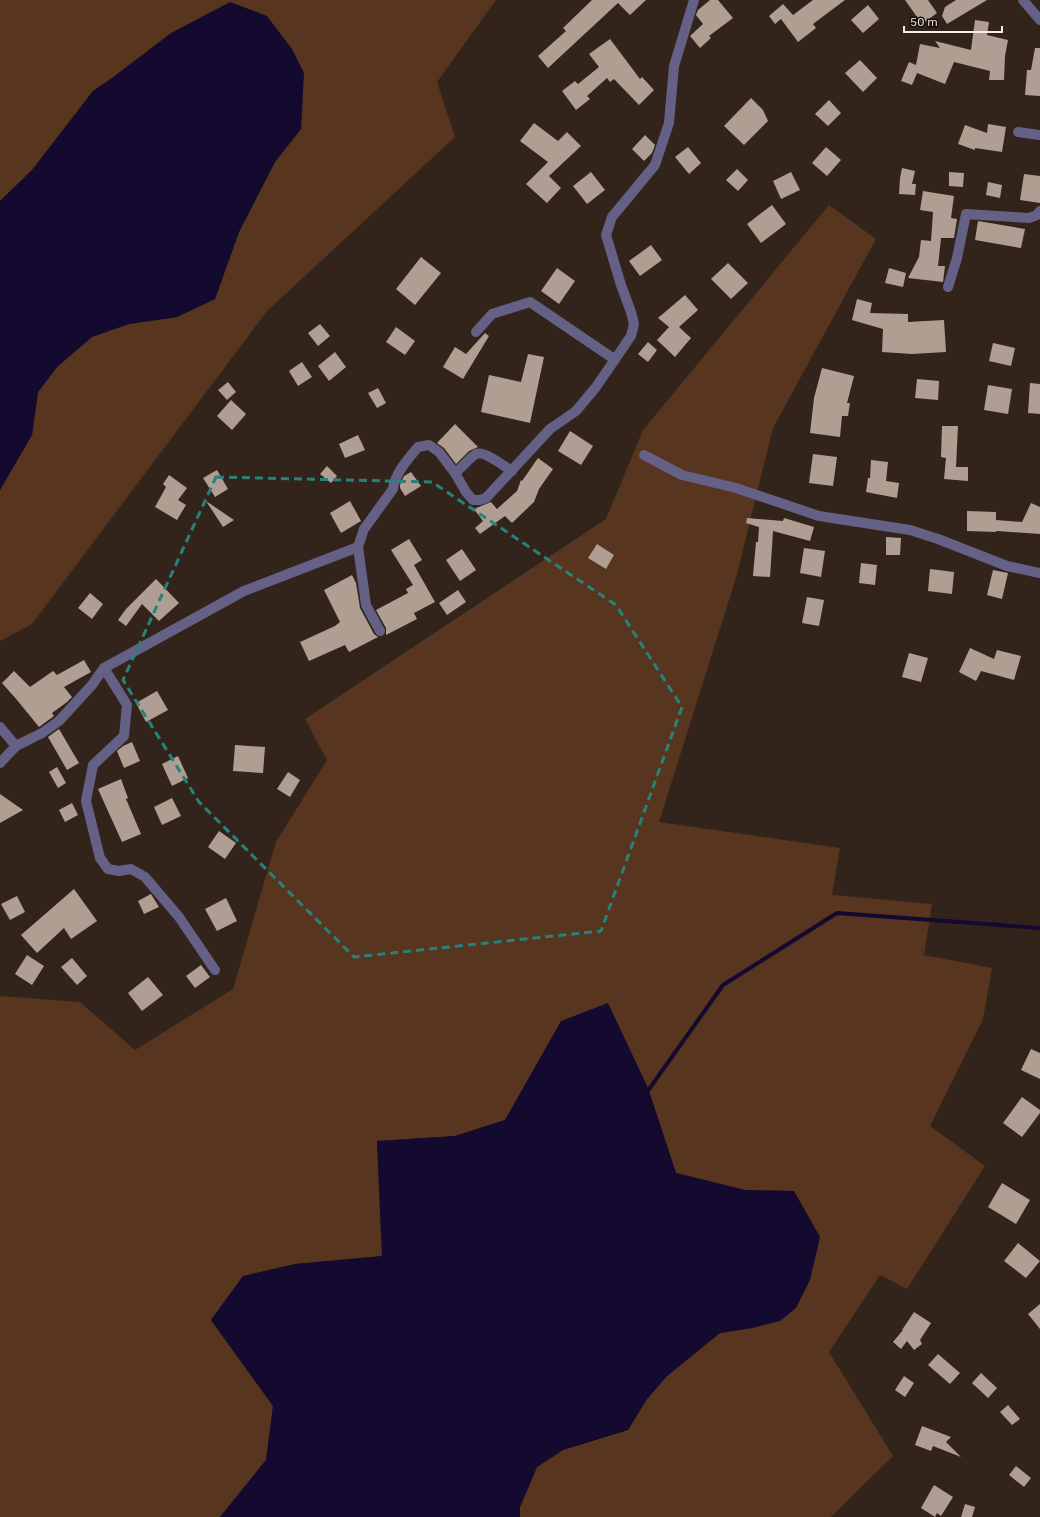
<svg xmlns="http://www.w3.org/2000/svg" width="1040" height="1517" font-family="'IBM Plex Sans',sans-serif">
	<style>
		.green { fill: #57351e }
		.water { fill: #140a2f }
		.lines { fill: none; stroke-linecap: round; stroke-linejoin: round }
		.stream { stroke: #140a2f; stroke-width: 4 }
		.building { fill: #b19e93 }
		.minor { stroke: #656085; stroke-width: 10 }
		.marked { fill: none; stroke: #26827a; stroke-width: 3; stroke-dasharray: 8 5; stroke-linejoin: round }
	</style>
	<rect width="100%" height="100%" fill="#33241b"/>
	<g class="green">
		<polygon points="0,0 496,0 437,82 455,137 267,311 32,624 0,641 0,490 32,435 38,392 57,367 91,337 129,324 177,317 215,299 239,232 275,162 301,129 112,78 93,91 32,170 0,201"/>
		<polygon points="829,205 876,239 773,428 736,578 659,822 840,848 832,895 932,904 924,955 992,968 983,1019 930,1126 985,1166 907,1289 880,1275 829,1352 893,1456 831,1517 520,1517 520,1507 537,1467 563,1450 628,1430 647,1399 667,1376 720,1333 752,1328 794,1191 745,1190 676,1173 648,1088 561,1022 505,1120 455,1136 377,1141 382,1256 295,1264 243,1276 211,1320 273,1406 266,1460 220,1517 0,1517 0,996 80,1002 135,1050 233,989 276,842 327,760 305,719 606,519 643,430"/>
	</g>
	<g class="water">
		<polygon points="230,2 267,16 292,49 304,73 301,129 275,162 239,232 215,299 177,317 129,324 92,337 57,367 38,392 32,435 0,490 0,201 32,170 93,91 112,78 171,33"/>
		<polygon points="608,1003 648,1088 676,1173 745,1190 794,1191 820,1237 810,1280 796,1308 780,1321 752,1328 720,1333 667,1376 647,1399 628,1430 563,1450 537,1467 520,1507 520,1517 220,1517 266,1460 273,1406 211,1320 243,1276 295,1264 382,1256 377,1141 455,1136 505,1120 561,1021"/>
	</g>
	<g class="lines">
		<polyline class="stream" points="647,1092 723,985 837,913 1040,928"/>
	</g>
	<g class="building">
		<polygon points="592,0 646,0 630,15 618,3 548,68 538,56 566,31 563,28"/>
		<polygon points="710,0 718,0 733,18 709,36 711,38 700,48 690,36 703,24 696,15 698,10"/>
		<polygon points="813,0 845,0 813,24 816,28 798,42 781,19 775,24 769,16 783,4 793,15"/>
		<polygon points="905,0 928,0 937,13 922,24"/>
		<polygon points="956,0 987,0 947,24 942,16 945,7"/>
		<polygon points="868,5 879,19 863,33 851,20"/>
		<polygon points="975,20 989,22 987,35 1008,40 1005,56 1004,80 989,80 990,71 954,62 945,84 917,73 912,85 901,81 909,62 916,65 920,44 940,48 935,41 971,50"/>
		<polygon points="610,39 640,79 642,77 654,90 639,105 614,79 610,82 607,78 587,96 590,99 576,110 562,91 575,81 578,84 599,67 589,54"/>
		<polygon points="1035,48 1040,48 1040,96 1025,95 1027,70 1031,70"/>
		<polygon points="860,60 877,78 863,92 845,73"/>
		<polygon points="751,98 763,110 768,121 744,145 724,126"/>
		<polygon points="829,100 841,113 828,126 815,114"/>
		<polygon points="534,123 558,141 567,132 581,146 549,176 561,188 547,203 526,184 548,162 520,141"/>
		<polygon points="988,124 1006,127 1002,152 975,148 975,150 958,144 965,125 987,133"/>
		<polygon points="645,135 655,145 652,153 644,161 632,149"/>
		<polygon points="688,147 701,163 689,174 675,157"/>
		<polygon points="826,147 841,160 827,176 812,163"/>
		<polygon points="902,168 915,171 912,184 916,184 915,195 899,194 900,178"/>
		<polygon points="737,169 748,180 738,191 726,180"/>
		<polygon points="591,172 605,190 587,204 573,186"/>
		<polygon points="791,172 800,190 781,199 773,181"/>
		<polygon points="949,172 964,173 963,187 949,186"/>
		<polygon points="1024,174 1040,176 1040,203 1020,200"/>
		<polygon points="988,182 1002,185 1000,198 986,195"/>
		<polygon points="923,191 954,196 951,218 957,219 954,238 941,238 938,266 945,266 943,282 908,278 919,257 921,240 931,241 933,212 920,210"/>
		<polygon points="772,205 786,224 761,243 747,224"/>
		<polygon points="978,221 1025,229 1021,248 975,240"/>
		<polygon points="651,245 662,260 640,276 629,261"/>
		<polygon points="421,257 441,273 415,305 396,289"/>
		<polygon points="728,263 748,283 731,299 711,279"/>
		<polygon points="557,268 575,281 559,304 541,291"/>
		<polygon points="889,268 906,273 903,287 885,283"/>
		<polygon points="685,295 698,310 679,327 691,338 675,357 657,340 669,327 658,318"/>
		<polygon points="857,299 872,303 870,313 908,314 908,322 944,320 946,352 912,354 882,352 883,329 852,320"/>
		<polygon points="320,324 330,336 318,346 308,333"/>
		<polygon points="396,327 415,341 405,355 386,342"/>
		<polygon points="485,333 489,336 463,379 443,367 455,347 466,354"/>
		<polygon points="648,342 657,350 648,362 638,354"/>
		<polygon points="993,343 1015,348 1011,366 989,361"/>
		<polygon points="335,352 346,367 329,381 318,366"/>
		<polygon points="528,354 544,357 530,423 481,412 489,375 521,382"/>
		<polygon points="302,362 312,377 298,386 289,371"/>
		<polygon points="822,368 854,376 847,403 850,403 848,416 842,416 840,437 810,433 814,398"/>
		<polygon points="917,379 939,381 938,400 915,398"/>
		<polygon points="228,382 236,392 227,400 218,390"/>
		<polygon points="1030,383 1040,384 1040,414 1028,413"/>
		<polygon points="988,385 1012,389 1008,414 984,410"/>
		<polygon points="378,388 386,403 377,408 368,393"/>
		<polygon points="231,400 246,414 232,430 217,416"/>
		<polygon points="455,424 478,447 469,451 456,464 444,448 437,443"/>
		<polygon points="942,426 958,426 956,467 968,467 968,481 944,479 946,458 941,457"/>
		<polygon points="570,431 593,446 581,465 558,451"/>
		<polygon points="358,435 365,450 345,458 339,444"/>
		<polygon points="813,454 837,457 833,486 809,483"/>
		<polygon points="538,458 553,469 539,489 534,502 512,523 505,516 480,534 475,528 483,521 474,509 491,502 497,509 517,491 521,480 522,481"/>
		<polygon points="871,460 888,462 886,481 899,483 897,498 866,492 868,478 870,478"/>
		<polygon points="327,466 337,476 331,483 320,474"/>
		<polygon points="217,470 228,489 215,497 203,478"/>
		<polygon points="411,472 421,486 405,496 400,488 400,485 404,476"/>
		<polygon points="169,475 187,488 178,500 186,505 177,520 155,507 166,487 163,484"/>
		<polygon points="206,501 234,520 223,527"/>
		<polygon points="350,501 361,521 341,533 330,513"/>
		<polygon points="1031,503 1040,507 1040,534 996,531 996,532 967,531 967,511 996,512 996,520 1022,522"/>
		<polygon points="747,518 783,521 784,518 814,527 810,541 773,531 770,577 753,576 756,542 758,542 759,527 746,523"/>
		<polygon points="886,537 901,538 900,555 886,555"/>
		<polygon points="409,539 422,560 414,565 435,602 414,613 417,619 386,635 386,628 376,610 408,593 406,589 413,585 391,550"/>
		<polygon points="597,544 614,555 606,569 588,558"/>
		<polygon points="804,548 825,551 821,577 800,573"/>
		<polygon points="462,549 476,570 460,581 446,560"/>
		<polygon points="861,563 877,565 875,585 859,583"/>
		<polygon points="930,569 954,572 952,594 928,591"/>
		<polygon points="993,570 1008,573 1002,599 987,595"/>
		<polygon points="352,575 356,583 360,608 374,634 378,637 349,652 345,645 309,661 300,642 335,626 340,622 324,590"/>
		<polygon points="156,579 179,603 159,621 142,604 126,626 118,620 126,609"/>
		<polygon points="458,590 466,602 447,615 439,603"/>
		<polygon points="90,593 103,604 92,619 78,608"/>
		<polygon points="807,597 824,600 819,626 802,623"/>
		<polygon points="970,648 994,659 997,650 1021,656 1014,680 981,671 976,681 959,672"/>
		<polygon points="909,653 928,658 921,682 902,677"/>
		<polygon points="84,660 91,672 64,687 72,697 67,702 52,713 54,716 39,727 17,700 2,683 14,671 30,687 53,671 57,675"/>
		<polygon points="157,691 168,710 146,722 136,703"/>
		<polygon points="59,729 79,763 67,770 48,737"/>
		<polygon points="132,742 140,761 124,768 117,751 123,746"/>
		<polygon points="235,745 265,747 263,773 233,771"/>
		<polygon points="178,756 188,778 172,786 162,764"/>
		<polygon points="57,767 66,783 58,788 49,772"/>
		<polygon points="288,772 300,780 290,797 277,789"/>
		<polygon points="121,779 128,798 126,799 141,834 122,842 98,789"/>
		<polygon points="0,794 23,810 0,823"/>
		<polygon points="172,798 181,816 162,825 154,807"/>
		<polygon points="72,803 78,815 65,822 59,810"/>
		<polygon points="219,831 236,843 225,859 208,847"/>
		<polygon points="74,889 97,921 71,939 64,928 37,953 21,935"/>
		<polygon points="151,894 159,907 144,914 138,901"/>
		<polygon points="17,896 25,912 10,920 1,904"/>
		<polygon points="226,898 237,921 217,931 205,909"/>
		<polygon points="27,955 44,966 32,985 15,974"/>
		<polygon points="72,958 87,976 77,985 61,967"/>
		<polygon points="201,965 210,977 195,988 186,976"/>
		<polygon points="148,977 163,995 142,1011 128,993"/>
		<polygon points="1031,1049 1040,1053 1040,1079 1021,1070"/>
		<polygon points="1022,1097 1040,1110 1040,1113 1022,1137 1003,1123"/>
		<polygon points="1002,1183 1030,1200 1016,1224 988,1207"/>
		<polygon points="1018,1243 1040,1261 1026,1278 1004,1261"/>
		<polygon points="1040,1304 1040,1329 1028,1314"/>
		<polygon points="914,1312 931,1323 920,1340 922,1344 914,1350 907,1341 901,1349 893,1342 903,1330 902,1330"/>
		<polygon points="938,1354 960,1373 950,1384 928,1365"/>
		<polygon points="981,1373 997,1388 988,1398 972,1383"/>
		<polygon points="904,1376 914,1383 905,1397 895,1390"/>
		<polygon points="1008,1405 1020,1419 1012,1425 1000,1412"/>
		<polygon points="922,1426 951,1437 946,1442 961,1457 933,1446 931,1451 915,1445"/>
		<polygon points="1016,1466 1031,1478 1024,1487 1009,1475"/>
		<polygon points="934,1485 953,1497 941,1516 937,1513 935,1517 921,1508"/>
		<polygon points="965,1504 975,1507 972,1517 961,1517"/>
	</g>
	<g class="lines">
		<g class="minor">
			<polyline points="1023,0 1040,20"/>
			<polyline points="1018,132 1040,135"/>
			<polyline points="948,287 957,258 966,214 1029,218 1037,215 1040,211"/>
			<polyline points="476,332 492,314 530,302 614,359"/>
			<polyline points="644,455 682,475 736,488 819,516 910,530 938,539 1007,566 1040,573"/>
			<polyline points="455,473 466,492 473,500 480,500 486,498 550,429 576,411 596,387 631,336 634,324 631,312 621,285 606,235 612,217 655,165 669,123 674,66 694,0"/>
			<path d="M380 631 366 605 358 547 364 529 393 489C395 473 408 459 418 447L429 445 439 452 455 473C462 468 469 458 476 454 484 450 505 467 512 471"/>
			<polyline points="0,727 16,746"/>
			<polyline points="0,763 16,746 42,733 59,721 92,685 104,668"/>
			<polyline points="215,970 179,917 145,877 131,869 119,871 108,869 100,858 86,801 93,765 124,736 127,705 104,668 244,591 358,547"/>
		</g>
	</g>
	<path class="marked" d="M216 477 432 482 616 605 682 707 601 931 354 957 199 802 123 680Z"/>
	<path d="M904 26v6h98v-6" fill="none" stroke="#f7ede7" stroke-width="2"/>
	<text x="910" y="26" font-size="12" fill="#f7ede7" stroke="#150f0b" stroke-width="3" paint-order="stroke">50 m</text>
</svg>
